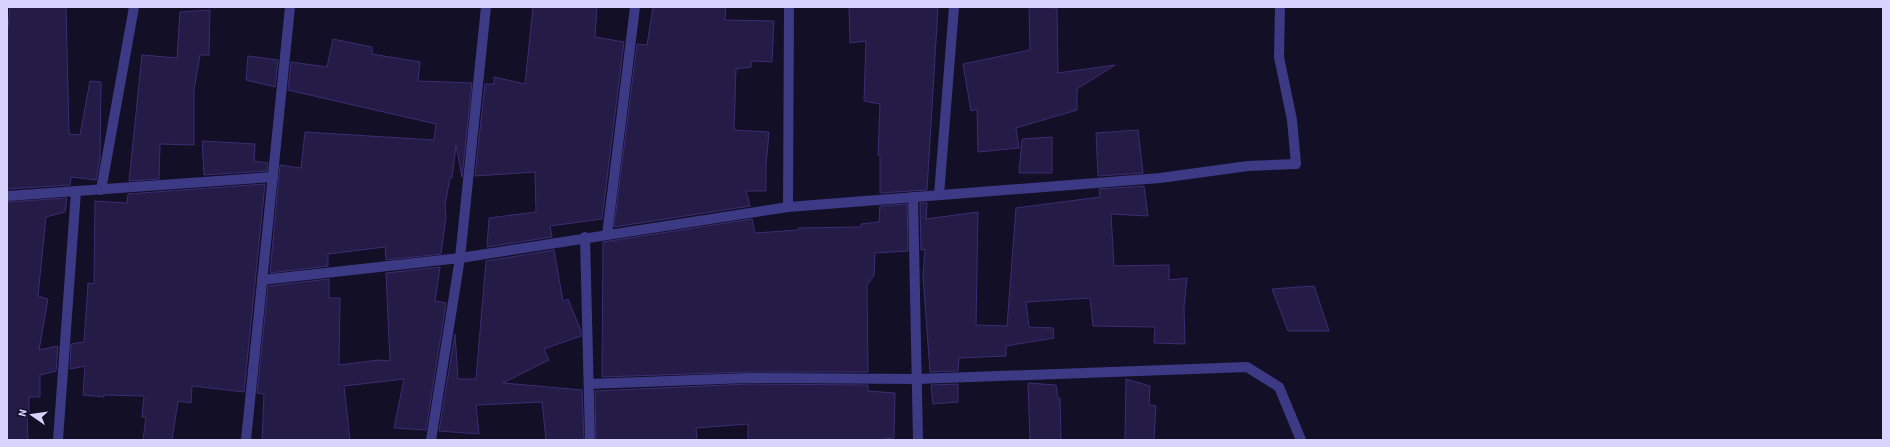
<svg xmlns="http://www.w3.org/2000/svg" width="1890" height="447" font-family="'Source Sans 3',sans-serif">
	<style>
		.building { fill: #241b47; stroke: #3b2d73 }
		.lines { fill: none; stroke-linecap: round; stroke-linejoin: round }
		.street { stroke: #3d3a85; stroke-width: 10 }
	</style>
	<rect width="100%" height="100%" fill="#130f26"/>
	<g class="building">
		<polygon points="10,7 66,7 69,134 80,135 90,81 101,82 100,159 96,180 71,177 70,185 7,189 7,27 8,28"/>
		<polygon points="533,7 597,7 595,37 624,42 602,219 550,226 552,237 487,247 489,218 536,212 535,172 475,176 485,84 494,84 494,77 525,84"/>
		<polygon points="653,7 726,7 725,20 774,21 772,62 752,61 751,67 736,69 734,130 769,132 766,166 766,191 746,191 750,206 614,227 637,44 647,45"/>
		<polygon points="849,7 938,7 927,190 880,193 880,155 878,155 880,104 864,101 866,41 850,43"/>
		<polygon points="1029,7 1057,8 1058,73 1115,65 1077,89 1077,110 1016,128 1019,148 978,152 977,109 971,111 963,64 1030,50"/>
		<polygon points="210,10 209,55 200,55 194,90 194,145 160,144 159,179 129,181 142,55 177,58 180,12"/>
		<polygon points="333,39 372,47 372,54 420,62 418,81 472,83 462,177 456,145 452,178 450,178 445,205 446,217 441,254 386,260 385,247 328,254 328,266 270,273 280,165 301,168 305,132 434,140 436,124 288,90 291,62 327,67"/>
		<polygon points="248,56 278,60 275,87 246,80"/>
		<polygon points="1138,130 1143,173 1098,176 1096,133"/>
		<polygon points="1052,137 1052,173 1019,173 1022,139"/>
		<polygon points="202,141 255,144 254,161 268,163 267,171 204,175"/>
		<polygon points="265,184 244,392 192,386 191,403 178,401 172,440 143,440 146,417 142,417 144,396 104,395 104,397 83,395 85,366 70,369 71,344 84,342 88,283 94,284 95,201 127,203 128,194"/>
		<polygon points="1144,186 1148,216 1111,214 1114,266 1169,265 1169,280 1187,278 1184,307 1185,344 1154,343 1155,327 1093,326 1090,298 1026,302 1029,327 1053,328 1054,338 1006,346 1006,356 959,358 958,371 930,372 923,275 925,249 921,250 920,203 927,203 926,219 978,212 976,325 1007,326 1016,208 1100,197 1099,189"/>
		<polygon points="67,198 65,212 46,217 38,296 48,299 39,350 58,346 56,371 40,375 40,397 29,397 29,412 27,412 28,440 7,440 7,202"/>
		<polygon points="907,204 908,251 875,253 874,276 867,285 868,372 748,372 602,377 603,242 752,219 755,233 798,230 798,228 861,227 861,224 879,222 880,206"/>
		<polygon points="554,250 563,301 568,299 581,331 581,336 544,349 549,360 503,383 582,390 584,440 546,440 542,402 476,405 479,434 439,431 455,334 458,379 476,379 486,261"/>
		<polygon points="440,267 435,301 446,303 426,430 394,428 404,379 344,386 350,440 262,440 264,394 257,393 268,286 329,279 329,298 340,298 339,365 379,360 390,361 386,273"/>
		<polygon points="1314,286 1329,331 1288,331 1272,289"/>
		<polygon points="1126,379 1150,386 1149,405 1156,406 1154,440 1125,440"/>
		<polygon points="1028,383 1056,385 1058,398 1060,398 1061,440 1030,440"/>
		<polygon points="748,384 868,385 868,391 895,393 894,438 883,439 883,440 748,440 748,424 696,428 697,440 596,440 595,391"/>
		<polygon points="958,384 958,402 933,404 931,385"/>
	</g>
	<g class="lines">
		<g class="street">
			<polyline points="101,190 134,7"/>
			<polyline points="939,195 954,7"/>
			<polyline points="7,196 273,177"/>
			<polyline points="913,197 918,440"/>
			<polyline points="788,207 789,7"/>
			<polyline points="607,235 635,7"/>
			<polyline points="585,237 590,440"/>
			<polyline points="262,280 460,258 788,207 1160,178 1248,166 1296,164 1292,120 1279,57 1280,7"/>
			<polyline points="589,384 748,378 917,379 1247,367 1279,387 1301,440"/>
			<polyline points="58,440 76,191"/>
			<polyline points="246,440 290,7"/>
			<polyline points="431,440 460,258 486,7"/>
		</g>
	</g>
	<rect width="1890" height="447" fill="none" stroke="#d9d4ff" stroke-width="16"/>
	<g transform="translate(32 415) rotate(283)" stroke="#130f26" stroke-width="3" paint-order="stroke">
	<path d="M0-3L7 15L0 10L-7 15Z" fill="#d9d4ff"/>
	<text y="-6" font-size="11" font-weight="bold" text-anchor="middle" fill="#d9d4ff">N</text>
	</g>
</svg>
